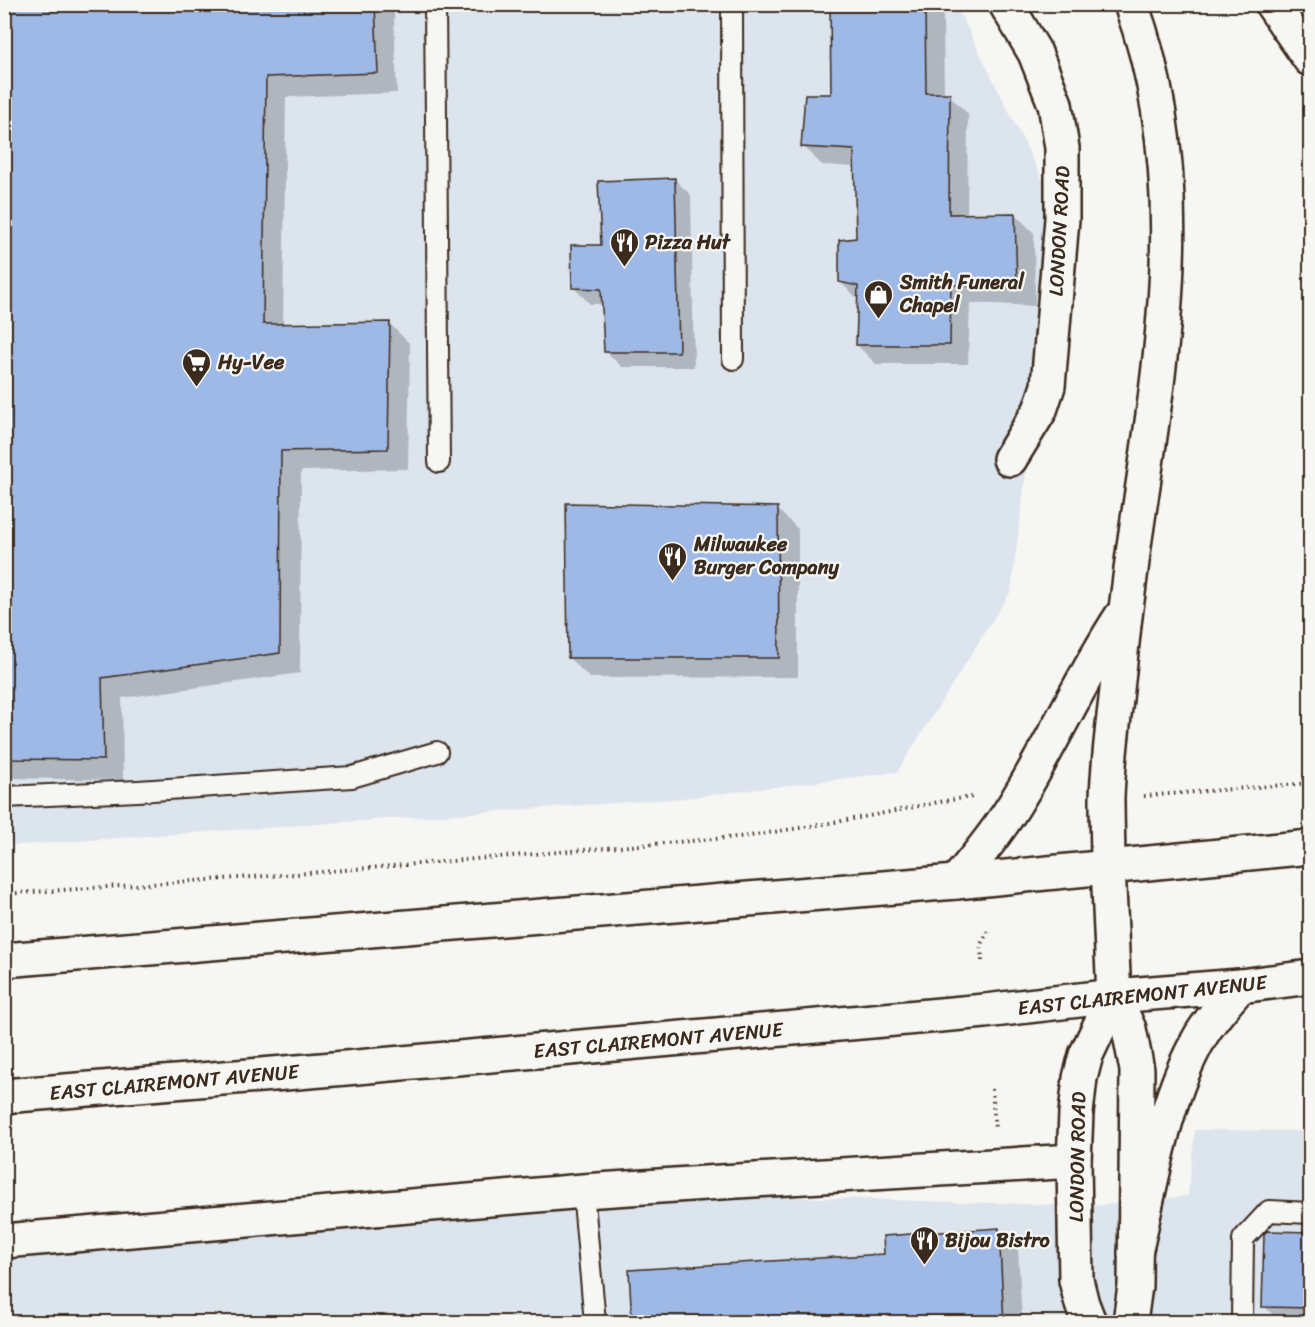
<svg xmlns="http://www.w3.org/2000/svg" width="1315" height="1327" font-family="Sriracha,sans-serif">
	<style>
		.built { fill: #dce4ee }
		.shadow { fill: #0003 }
		.building { fill: #9fb9e6; stroke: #3b2a1e; stroke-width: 1.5 }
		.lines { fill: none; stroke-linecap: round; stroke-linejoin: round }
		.service-casing { stroke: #3b2a1e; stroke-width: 24 }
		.minor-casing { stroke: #3b2a1e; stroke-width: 38 }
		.tertiary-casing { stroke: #3b2a1e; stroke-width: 38 }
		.primary-casing { stroke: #3b2a1e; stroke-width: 38 }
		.path { stroke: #3b2a1e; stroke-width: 4; stroke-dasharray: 1.5 4.5; stroke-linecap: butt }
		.service { stroke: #f6f6f2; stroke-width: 20 }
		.minor { stroke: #f6f6f2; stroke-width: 33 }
		.tertiary { stroke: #f6f6f2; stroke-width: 33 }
		.primary { stroke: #f6f6f2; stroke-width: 33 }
		.labels { text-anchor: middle; stroke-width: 4.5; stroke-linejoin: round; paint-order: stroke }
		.street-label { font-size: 20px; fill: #3b2a1e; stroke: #f6f6f2 }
		.poi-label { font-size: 20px; font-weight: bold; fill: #3b2a1e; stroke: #f6f6f2; text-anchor: start }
	</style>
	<rect width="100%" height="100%" fill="#f6f6f2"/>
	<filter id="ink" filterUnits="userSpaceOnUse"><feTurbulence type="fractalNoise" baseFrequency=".0167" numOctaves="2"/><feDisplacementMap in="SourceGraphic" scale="12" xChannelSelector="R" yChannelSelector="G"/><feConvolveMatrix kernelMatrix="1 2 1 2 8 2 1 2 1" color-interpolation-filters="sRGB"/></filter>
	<g filter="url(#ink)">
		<g class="built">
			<polygon points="5,5 956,5 1062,219 1032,424 1011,591 897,772 684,798 5,846"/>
			<polygon points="1195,1130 1310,1131 1310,1322 5,1322 5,1241 583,1191 1093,1206 1188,1196"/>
		</g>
		<g class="shadow">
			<polygon points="4,4 384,4 394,14 397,93 286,97 283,325 390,324 410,344 408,469 301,471 300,673 122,698 123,780 4,778"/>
			<polygon points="832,4 934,4 943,14 944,95 949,95 968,114 967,215 1015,214 1034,233 1035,306 970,303 968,364 876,364 857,345 859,300 840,282 858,239 856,167 822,165 803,146 832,95"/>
			<polygon points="675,180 691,195 694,367 622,367 606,352 603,304 590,304 574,288 602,247"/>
			<polygon points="777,509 798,529 798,677 590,678 569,658"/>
			<polygon points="998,1230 1018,1249 1022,1322 634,1322 886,1255"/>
			<polygon points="1310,1233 1310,1322 1280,1322 1264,1306"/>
		</g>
		<g class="building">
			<polygon points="4,4 375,4 378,73 266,77 263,324 390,322 388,449 281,451 280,653 102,678 104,760 4,759"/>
			<polygon points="830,4 925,4 926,93 950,93 949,214 1015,213 1017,288 951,285 950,345 856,345 858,286 839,282 839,240 856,238 854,150 801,147 805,94 831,94"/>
			<polygon points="675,178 679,352 604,352 601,289 572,288 571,245 601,245 598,181"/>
			<polygon points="566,503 778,507 779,658 568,658"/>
			<polygon points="999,1228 1004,1323 632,1323 629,1270 884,1254 883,1236"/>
			<polygon points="1267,1231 1311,1232 1311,1308 1262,1307 1264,1234"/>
		</g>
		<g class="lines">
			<defs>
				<g id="service">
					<polyline points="435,4 439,462"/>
					<polyline points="732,4 733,359"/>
					<polyline points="4,797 138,791 352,777 437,752"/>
					<polyline points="583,1191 595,1322"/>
					<polyline points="1242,1322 1243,1239 1269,1211 1310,1213"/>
				</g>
				<g id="minor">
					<polyline points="1006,4 1035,53 1055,104 1062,148 1062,219 1048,386 1040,410 1010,459"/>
					<polyline points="4,1241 583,1191 721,1182 1074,1161"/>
				</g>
				<g id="tertiary">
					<polyline points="1108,866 1114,996 1129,1029 1137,1070 1135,1286 1130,1322"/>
					<polyline points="1089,1322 1082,1304 1076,1280 1074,1161 1076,1113 1080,1078 1086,1055 1114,996"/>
				</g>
				<g id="primary">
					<polyline points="1272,4 1310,59"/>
					<path d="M1108 866C1108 844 1107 821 1107 798 1108 765 1112 732 1116 699 1121 648 1127 597 1134 546 1160 366 1196 181 1131 4"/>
					<path d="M956 882C979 855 1001 828 1019 797 1055 738 1083 675 1121 617"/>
					<polyline points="4,960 956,882 1310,847"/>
					<polyline points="4,1096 346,1068 985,1011 1114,996 1240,986 1310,977"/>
					<path d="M1135 1253C1152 1182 1163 1101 1200 1037 1211 1018 1226 1002 1240 986"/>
				</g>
			</defs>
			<use href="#service" class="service-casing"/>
			<use href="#minor" class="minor-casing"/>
			<use href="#tertiary" class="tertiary-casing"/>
			<use href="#primary" class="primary-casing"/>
			<g class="path">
				<polyline points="1144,796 1310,783"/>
				<path d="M4 894 296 874 750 836C791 829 833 823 874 815 908 809 940 800 975 797"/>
				<polyline points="982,961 981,944 988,931"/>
				<polyline points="992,1089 995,1130"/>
			</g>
			<use href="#service" class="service"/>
			<use href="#minor" class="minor"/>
			<use href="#tertiary" class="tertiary"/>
			<use href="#primary" class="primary"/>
		</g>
	</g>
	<defs>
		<symbol id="restaurant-pin" viewBox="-11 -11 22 30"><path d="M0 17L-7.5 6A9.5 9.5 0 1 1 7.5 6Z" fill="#3b2a1e" stroke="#f6f6f2"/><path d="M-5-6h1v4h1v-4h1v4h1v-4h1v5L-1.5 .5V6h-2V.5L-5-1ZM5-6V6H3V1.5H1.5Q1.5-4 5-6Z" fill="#fff"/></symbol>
		<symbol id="shop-pin" viewBox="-11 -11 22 30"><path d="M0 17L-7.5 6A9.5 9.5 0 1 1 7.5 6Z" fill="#3b2a1e" stroke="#f6f6f2"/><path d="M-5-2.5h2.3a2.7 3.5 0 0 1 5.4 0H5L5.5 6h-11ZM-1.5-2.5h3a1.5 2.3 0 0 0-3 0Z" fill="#fff"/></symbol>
		<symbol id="supermarket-pin" viewBox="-11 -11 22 30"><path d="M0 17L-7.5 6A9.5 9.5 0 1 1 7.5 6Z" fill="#3b2a1e" stroke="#f6f6f2"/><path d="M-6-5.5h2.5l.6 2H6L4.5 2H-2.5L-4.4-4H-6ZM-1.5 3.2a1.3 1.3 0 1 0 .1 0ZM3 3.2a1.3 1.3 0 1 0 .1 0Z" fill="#fff"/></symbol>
	</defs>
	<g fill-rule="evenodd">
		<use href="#restaurant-pin" x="608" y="226" width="33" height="45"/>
		<use href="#shop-pin" x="862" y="278" width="33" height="45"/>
		<use href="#supermarket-pin" x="180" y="346" width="33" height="45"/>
		<use href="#restaurant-pin" x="656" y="540" width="33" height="45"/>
		<use href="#restaurant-pin" x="908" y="1224" width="33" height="45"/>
	</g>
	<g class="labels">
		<g class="street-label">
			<text transform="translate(1059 231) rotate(-87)" y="7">LONDON ROAD</text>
			<text transform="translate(1142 995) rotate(-6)" y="7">EAST CLAIREMONT AVENUE</text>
			<text transform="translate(658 1040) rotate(-5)" y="7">EAST CLAIREMONT AVENUE</text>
			<text transform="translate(174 1082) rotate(-5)" y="7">EAST CLAIREMONT AVENUE</text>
			<text transform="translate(1077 1157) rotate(-89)" y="7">LONDON ROAD</text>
		</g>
		<g class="poi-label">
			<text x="645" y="249">Pizza Hut</text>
			<text x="900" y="289">Smith Funeral<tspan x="900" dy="23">Chapel</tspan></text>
			<text x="218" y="369">Hy-Vee</text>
			<text x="694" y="551">Milwaukee<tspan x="694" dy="23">Burger Company</tspan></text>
			<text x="945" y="1247">Bijou Bistro</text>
		</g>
	</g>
	<rect width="1315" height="1327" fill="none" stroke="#f6f6f2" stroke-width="24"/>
	<rect x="12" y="12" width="1291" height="1303" fill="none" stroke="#3b2a1e" stroke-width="2" filter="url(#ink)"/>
</svg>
